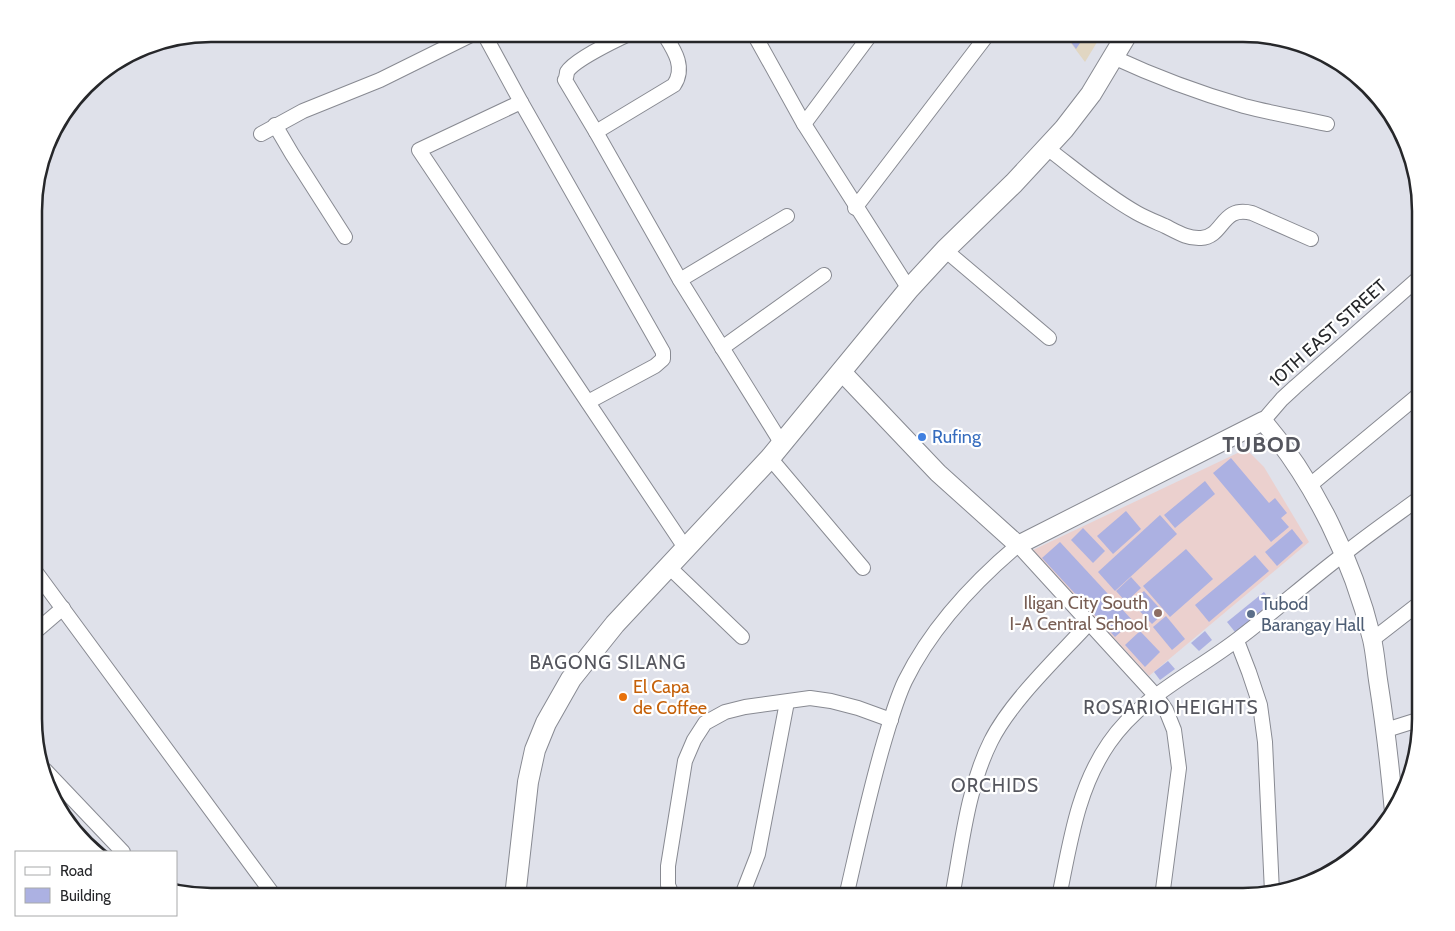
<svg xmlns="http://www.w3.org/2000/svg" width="1455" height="931" font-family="Cabin,sans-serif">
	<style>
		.commercial { fill: #e1d6c2 }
		.education { fill: #ebd0ce }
		.building { fill: #acb1e2 }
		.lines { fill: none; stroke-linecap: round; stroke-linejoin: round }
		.minor-casing { stroke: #888a92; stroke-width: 16 }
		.tertiary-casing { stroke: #888a92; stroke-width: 20 }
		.secondary-casing { stroke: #888a92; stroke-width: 22 }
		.minor { stroke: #fff; stroke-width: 14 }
		.tertiary { stroke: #fff; stroke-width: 18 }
		.secondary { stroke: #fff; stroke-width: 20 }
		.shop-dot { fill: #3f7fe0; stroke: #fff; stroke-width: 2 }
		.education-dot { fill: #8d6e63; stroke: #fff; stroke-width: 2 }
		.service-dot { fill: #5c6f8a; stroke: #fff; stroke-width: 2 }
		.food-dot { fill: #e8710a; stroke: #fff; stroke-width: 2 }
		.labels { text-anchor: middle; stroke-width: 4.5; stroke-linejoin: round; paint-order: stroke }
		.street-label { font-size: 18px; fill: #26272a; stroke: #fff }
		.shop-label { font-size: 18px; fill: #366cbe; stroke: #fff; text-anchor: start }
		.education-label { font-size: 18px; fill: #785e54; stroke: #fff; text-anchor: end }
		.service-label { font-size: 18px; fill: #4e5e75; stroke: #fff; text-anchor: start }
		.food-label { font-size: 18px; fill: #c56008; stroke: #fff; text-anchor: start }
		.neighbourhood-label { font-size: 19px; letter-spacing: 1px; fill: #55565e; stroke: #fff }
		.district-label { font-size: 22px; font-weight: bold; letter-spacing: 1px; fill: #55565e; stroke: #fff }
		.rim { fill: none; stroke: #26272a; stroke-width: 2.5 }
	</style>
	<rect width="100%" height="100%" fill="#dfe1ea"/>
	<polygon class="commercial" points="1064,34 1102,34 1085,62"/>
	<polygon class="education" points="1246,449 1264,467 1309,542 1149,676 1033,550"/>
	<g class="building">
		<polygon points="1065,34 1086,34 1076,49"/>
		<polygon points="1231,458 1269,503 1275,498 1287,513 1281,518 1289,527 1271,542 1213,473"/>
		<polygon points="1205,481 1215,494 1175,528 1164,515"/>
		<polygon points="1126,511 1141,529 1113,554 1097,536"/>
		<polygon points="1160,515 1177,534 1115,591 1098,572"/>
		<polygon points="1083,528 1105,551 1093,563 1071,540"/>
		<polygon points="1292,529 1303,543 1277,566 1265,552"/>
		<polygon points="1060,542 1133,621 1115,637 1042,558"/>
		<polygon points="1186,549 1213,579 1170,617 1143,586"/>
		<polygon points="1255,555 1269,571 1209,622 1195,605"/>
		<polygon points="1131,577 1141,588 1126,602 1116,591"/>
		<polygon points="1144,591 1164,613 1152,624 1131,602"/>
		<polygon points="1264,592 1275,606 1239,637 1227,622"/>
		<polygon points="1166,616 1185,639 1172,650 1153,627"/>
		<polygon points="1140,631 1160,652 1145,667 1125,645"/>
		<polygon points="1205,631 1212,640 1199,651 1191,643"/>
		<polygon points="1168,661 1175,669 1160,680 1154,672"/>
	</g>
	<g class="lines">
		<defs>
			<g id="minor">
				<polyline points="484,34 521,102 663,352 663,359 655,366 588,402"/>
				<path d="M629 34C616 40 574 60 567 72 567 73 566 79 565 80L596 132 680 280 782 444"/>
				<polyline points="754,34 804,124 909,289"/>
				<path d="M1113 57C1156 77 1199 93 1244 106 1271 113 1300 118 1327 124"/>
				<polyline points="521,102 419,150 686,549"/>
				<polyline points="804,124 871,34"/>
				<polyline points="275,125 292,154 345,237"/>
				<path d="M596 132 674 85C686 67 674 50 664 34"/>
				<polyline points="261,134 303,111 380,80 473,34"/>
				<path d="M1047 148C1076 170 1105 195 1137 213 1146 218 1156 222 1165 226 1177 232 1188 239 1201 238 1224 237 1221 205 1252 213L1311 239"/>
				<polyline points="855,208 988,34"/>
				<polyline points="945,250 1049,338"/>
				<polyline points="680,280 787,216"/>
				<polyline points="722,348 824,275"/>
				<polyline points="1263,421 1282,399 1295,387 1421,276"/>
				<polyline points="770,458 863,568"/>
				<polyline points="1309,486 1421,393"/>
				<polyline points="669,567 742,637"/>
				<polyline points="35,571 275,897"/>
				<polyline points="35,632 63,608"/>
				<polyline points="1372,640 1421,602"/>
				<polyline points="1237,641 1249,672 1260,705 1265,742 1272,892"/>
				<polyline points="1386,730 1421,719"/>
				<polyline points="45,770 123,852"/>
				<polyline points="673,897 668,885 668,866 685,761 694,740 705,723 725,712 745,707 810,698 831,701 858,708 891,720"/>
				<polyline points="740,897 744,890 758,854 787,702"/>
				<path d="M846 897C858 845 869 793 884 742 890 722 896 700 905 681 931 628 973 583 1018 545L1156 696 1166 710 1174 730 1179 768 1162 897"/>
				<path d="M952 897C962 845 967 789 991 741 1011 701 1058 657 1089 623"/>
				<path d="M1059 897C1070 844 1077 789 1109 743 1141 696 1194 673 1238 639 1274 612 1308 581 1344 554 1369 534 1395 516 1421 497"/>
			</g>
			<path id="tertiary" d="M841 371 938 473 1018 545 1263 421C1315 482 1353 561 1372 639 1375 652 1376 666 1378 680 1385 724 1390 767 1394 812"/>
			<polyline id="secondary" points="515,897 528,782 535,750 546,723 571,679 615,624 770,458 909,289 945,250 1014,183 1064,129 1091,94 1127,34"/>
		</defs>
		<use href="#minor" class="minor-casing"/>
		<use href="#tertiary" class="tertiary-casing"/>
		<use href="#secondary" class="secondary-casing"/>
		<use href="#minor" class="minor"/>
		<use href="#tertiary" class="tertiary"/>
		<use href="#secondary" class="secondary"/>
	</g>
	<circle class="shop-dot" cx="922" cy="437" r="5"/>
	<circle class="education-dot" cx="1158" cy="613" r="5"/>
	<circle class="service-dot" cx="1251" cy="614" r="5"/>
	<circle class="food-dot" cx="623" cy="697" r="5"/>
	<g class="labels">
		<g class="street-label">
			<text transform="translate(1328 333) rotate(-42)" y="6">10TH EAST STREET</text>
		</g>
		<g class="shop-label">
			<text x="932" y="443">Rufing</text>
		</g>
		<g class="education-label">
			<text x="1148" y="609">Iligan City South<tspan x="1148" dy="21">I-A Central School</tspan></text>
		</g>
		<g class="service-label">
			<text x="1261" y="610">Tubod<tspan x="1261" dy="21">Barangay Hall</tspan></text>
		</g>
		<g class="food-label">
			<text x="633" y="693">El Capa<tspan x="633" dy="21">de Coffee</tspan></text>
		</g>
		<g class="neighbourhood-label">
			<text x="608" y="669">BAGONG SILANG</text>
			<text x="1171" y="714">ROSARIO HEIGHTS</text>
			<text x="995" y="792">ORCHIDS</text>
		</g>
		<g class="district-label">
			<text x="1262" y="452">TUBOD</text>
		</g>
	</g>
	<path d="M0 0H1455V931H0ZM211 42H1243A169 169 0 0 1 1412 211V719A169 169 0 0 1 1243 888H211A169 169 0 0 1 42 719V211A169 169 0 0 1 211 42Z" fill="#fff" fill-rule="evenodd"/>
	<path class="rim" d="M211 42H1243A169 169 0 0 1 1412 211V719A169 169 0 0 1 1243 888H211A169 169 0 0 1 42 719V211A169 169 0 0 1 211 42Z"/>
	<rect x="15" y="851" width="162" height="65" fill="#ffffff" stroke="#a8a9aa"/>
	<rect x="25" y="867" width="25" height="8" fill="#ffffff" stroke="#a8a9aa"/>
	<text x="60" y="876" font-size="15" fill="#26272a">Road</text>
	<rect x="25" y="888" width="25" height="15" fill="#acb1e2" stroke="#a8a9aa"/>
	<text x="60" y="901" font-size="15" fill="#26272a">Building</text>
</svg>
